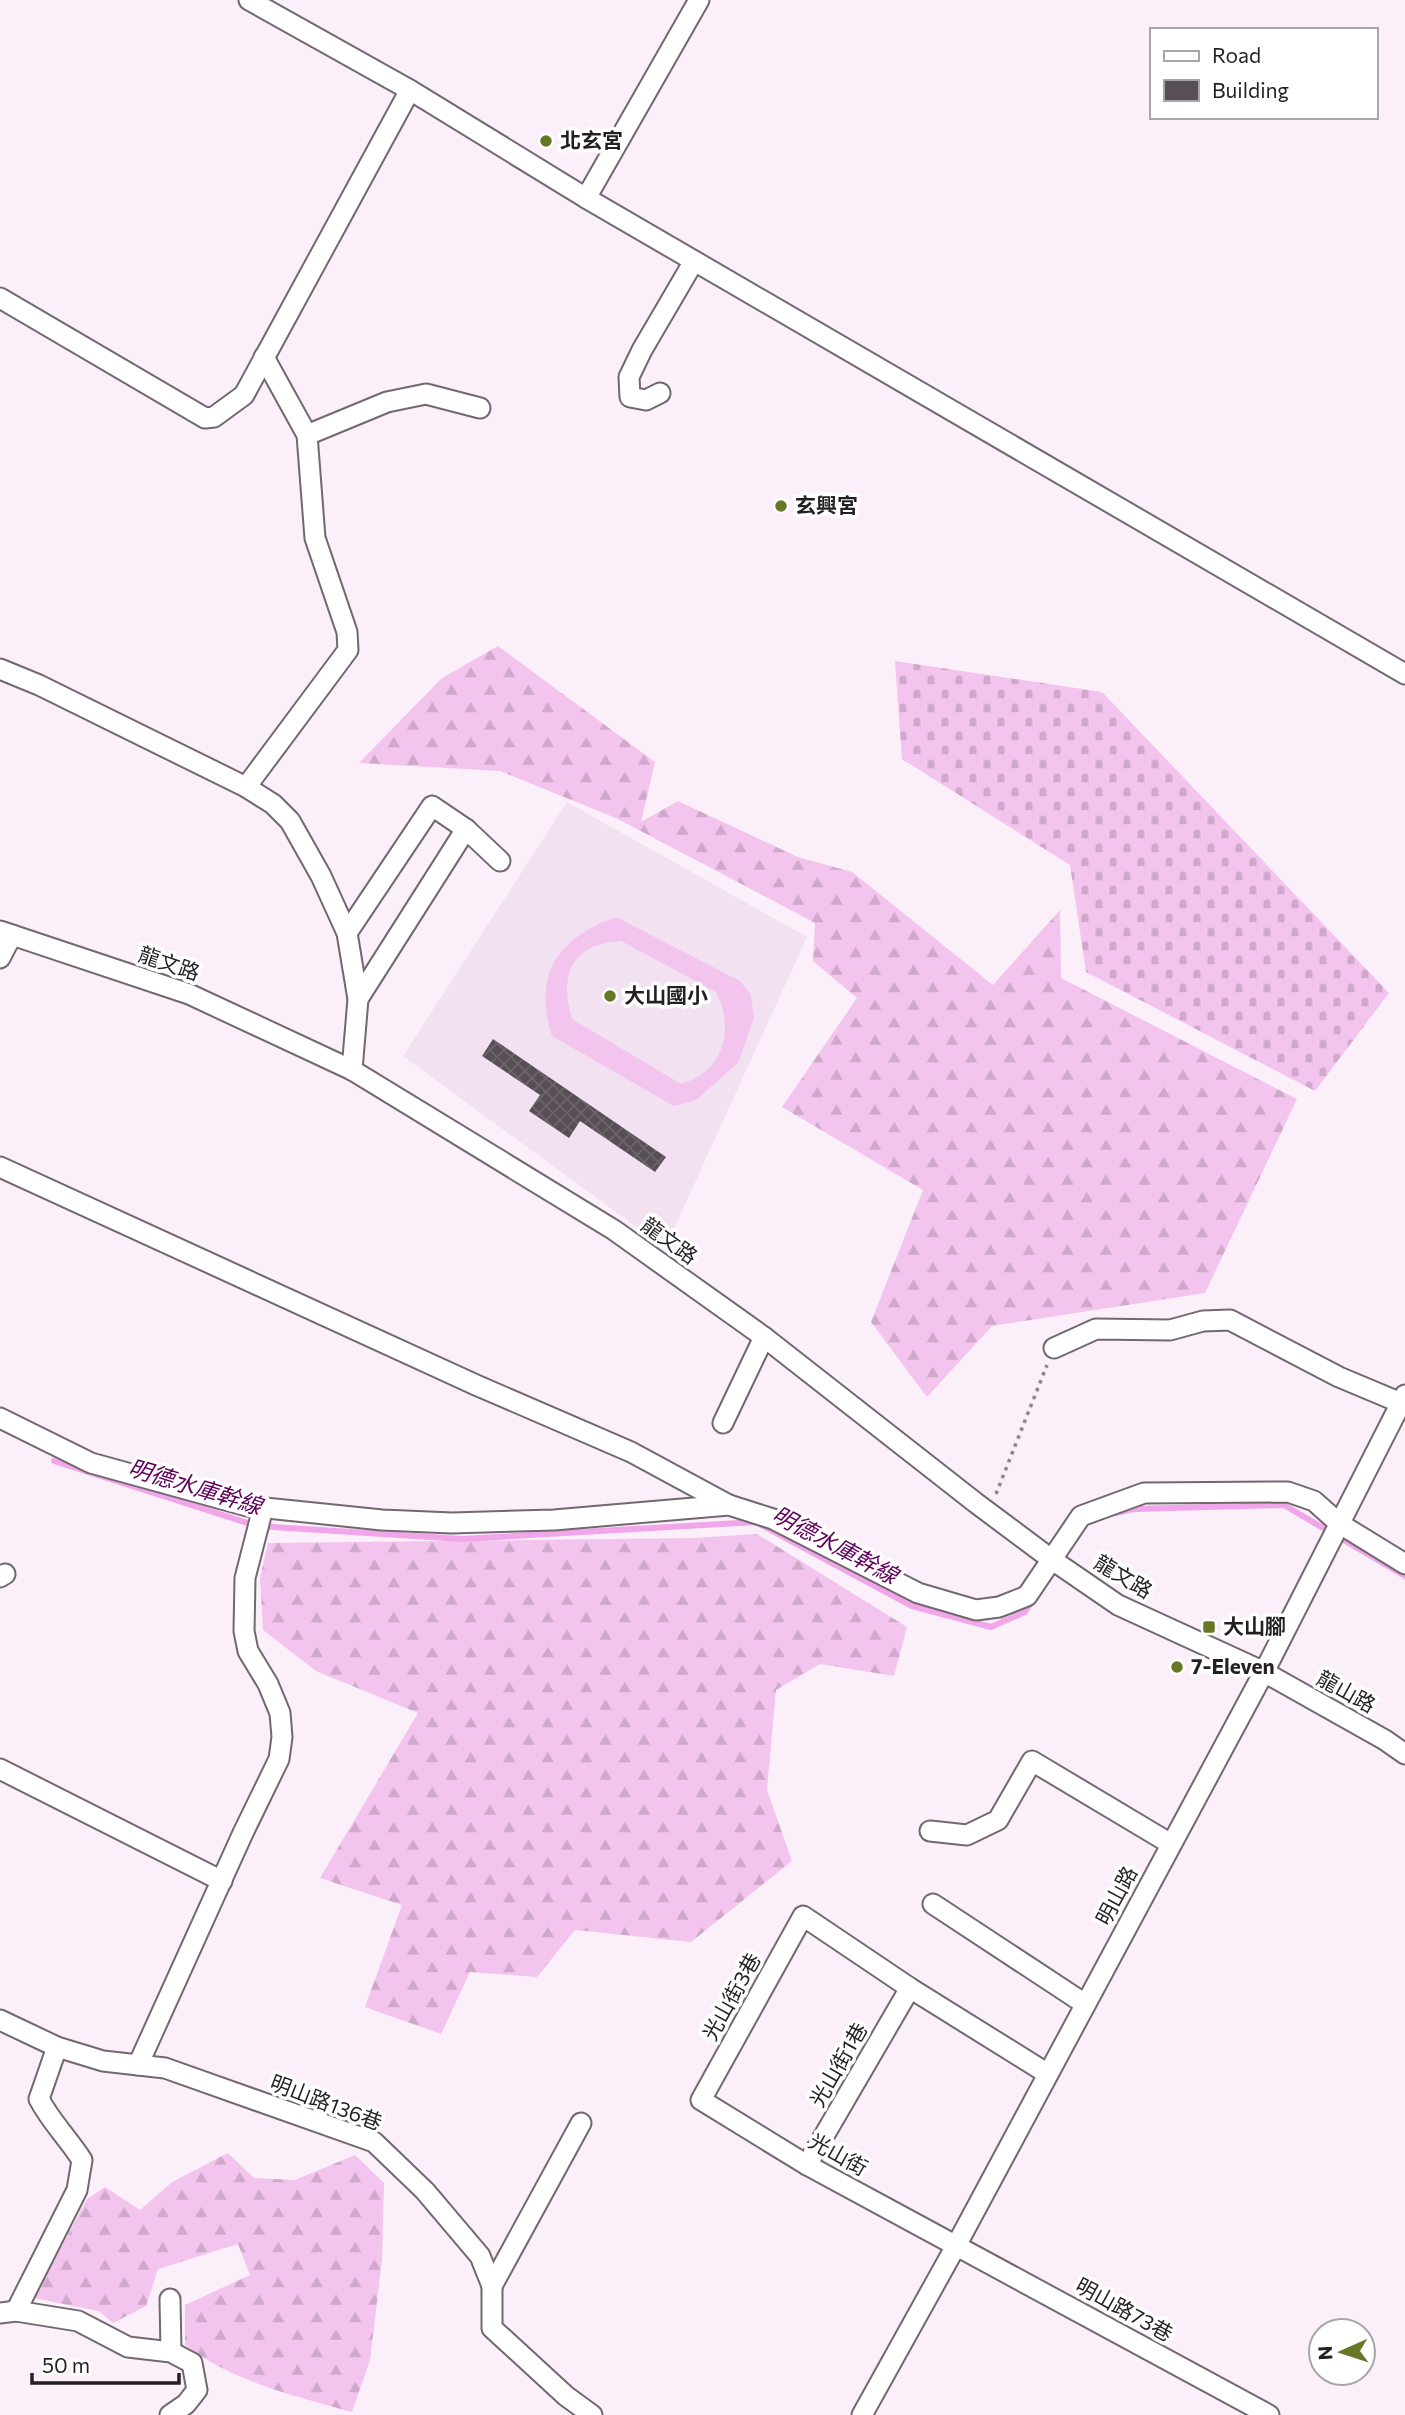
<svg xmlns="http://www.w3.org/2000/svg" width="1405" height="2415" font-family="Commissioner,'Noto Sans TC',sans-serif">
	<style>
		.built { fill: #f2e1f0 }
		.grass { fill: #f3c4ed; fill-rule: evenodd }
		.forest { fill: url(#forest-firs) }
		.cemetery { fill: url(#cemetery-stones) }
		.lines { fill: none; stroke-linecap: round; stroke-linejoin: round }
		.stream { stroke: #f1a6e9; stroke-width: 6 }
		.building { fill: url(#building-cross-hatch) }
		.minor-casing { stroke: #716870; stroke-width: 23 }
		.path { stroke: #8d858c; stroke-width: 3.5; stroke-dasharray: 3.5 5; stroke-linecap: butt }
		.minor { stroke: #fff; stroke-width: 19 }
		.poi-dot { fill: #667826; stroke: #fff; stroke-width: 2.5 }
		.labels { text-anchor: middle; stroke-width: 7; stroke-linejoin: round; paint-order: stroke }
		.poi-label { font-size: 21px; font-weight: bold; fill: #231f23; stroke: #fff; text-anchor: start }
		.street-label { font-size: 21px; fill: #231f23; stroke: #fff }
		.water-label { font-size: 23px; font-style: italic; fill: #5f005b; stroke: #fff }
	</style>
	<defs>
		<pattern id="forest-firs" width="22" height="20" patternUnits="userSpaceOnUse" patternTransform="scale(1.75)"><rect width="22" height="20" fill="#f3c4ed"/><path d="M5 1l3.5 6h-7zM16 11l3.5 6h-7z" fill="#d0a8cb"/></pattern>
		<pattern id="cemetery-stones" width="16" height="16" patternUnits="userSpaceOnUse" patternTransform="scale(1.75)"><rect width="16" height="16" fill="#f3c4ed"/><path d="M2 7V4a2 2 0 0 1 4 0v3zM10 15v-3a2 2 0 0 1 4 0v3z" fill="#d0a8cb"/></pattern>
		<pattern id="building-cross-hatch" width="8" height="8" patternUnits="userSpaceOnUse" patternTransform="scale(1.75)"><rect width="8" height="8" fill="#584e56"/><path d="M0 0l8 8M0 8l8-8" fill="none" stroke="#6c646b"/></pattern>
	</defs>
	<rect width="100%" height="100%" fill="#fbeff9"/>
	<polygon class="built" points="567,802 807,937 665,1248 403,1056"/>
	<path class="grass" d="M616 917 740 981 751 995 754 1018 738 1063 696 1100 674 1106 552 1036C533 975 557 938 616 917ZM621 941 716 992C735 1029 724 1072 681 1084L572 1019C559 976 571 943 621 941Z"/>
	<g class="forest">
		<polygon points="498,646 655,762 641,822 678,801 798,857 852,872 993,985 1060,910 1061,978 1297,1099 1205,1293 992,1326 927,1397 871,1322 923,1190 782,1107 857,998 813,961 815,923 618,819 500,771 359,763 442,678"/>
		<polygon points="757,1534 907,1627 894,1676 820,1664 776,1690 767,1790 792,1861 691,1942 575,1930 537,1977 470,1972 441,2034 365,2007 402,1905 320,1878 418,1713 316,1671 263,1630 260,1578 268,1543 693,1538"/>
		<path d="M228 2153 254 2178 295 2180 355 2155 384 2183 382 2260 370 2360 352 2412C294 2396 234 2382 185 2345V2305L250 2275 238 2244 158 2269 146 2306 113 2323 99 2311 34 2298 87 2199 105 2187 140 2210 172 2182Z"/>
	</g>
	<polygon class="cemetery" points="895,661 1102,692 1389,993 1315,1091 1086,972 1070,865 902,759"/>
	<g class="lines">
		<g class="stream">
			<polyline points="54,1461 257,1526 462,1539 756,1522 912,1606 991,1627 1025,1612 1033,1599"/>
			<polyline points="1115,1513 1134,1509 1284,1505 1405,1576"/>
		</g>
	</g>
	<polygon class="building" points="493,1039 666,1157 655,1172 580,1121 569,1138 529,1111 540,1095 482,1056"/>
	<g class="lines">
		<defs>
			<g id="minor">
				<polyline points="249,0 410,90 586,198 1405,674"/>
				<polyline points="586,198 699,0"/>
				<polyline points="0,298 205,418 214,417 244,395 410,90"/>
				<polyline points="660,393 646,400 630,397 629,377 642,350 694,261"/>
				<polyline points="307,435 387,402 426,394 480,408"/>
				<polyline points="0,669 39,685 246,787 273,804 290,821 321,876 347,933 358,999 352,1070"/>
				<polyline points="246,787 348,650 347,632 315,538 307,435 264,357"/>
				<polyline points="0,931 189,994 352,1070 614,1230 764,1337 976,1503 1051,1559 1118,1605 1264,1672 1385,1740 1405,1754"/>
				<polyline points="347,933 432,806 466,829 500,861"/>
				<polyline points="0,958 12,935"/>
				<polyline points="358,999 466,829"/>
				<polyline points="0,1167 476,1385 631,1452 729,1505"/>
				<polyline points="1054,1348 1096,1329 1170,1330 1203,1321 1230,1320 1339,1377 1401,1403"/>
				<polyline points="0,1418 91,1463 247,1506 382,1520 452,1523 554,1520 729,1505 773,1519 918,1593 976,1610 999,1607 1027,1596 1081,1516 1144,1493 1288,1492 1314,1501 1340,1524 1405,1564"/>
				<polyline points="723,1423 764,1337"/>
				<polyline points="0,1577 5,1574"/>
				<polyline points="0,1769 222,1881"/>
				<polyline points="930,1831 967,1835 998,1820 1032,1761 1171,1844"/>
				<polyline points="933,1904 1085,2004"/>
				<polyline points="0,2020 57,2047 103,2061 165,2068 374,2142 425,2191 480,2256 492,2286 492,2328 566,2396 592,2415"/>
				<polyline points="138,2065 243,1833 279,1759 282,1737 280,1713 268,1684 248,1651 244,1631 245,1578 263,1508"/>
				<polyline points="1048,2074 910,1988 803,1916 701,2100 807,2165 1269,2415"/>
				<polyline points="807,2165 910,1988"/>
				<polyline points="492,2286 581,2123"/>
				<polyline points="170,2299 171,2352"/>
				<path d="M16 2311 77 2190 82 2160C68 2138 51 2122 39 2099L57 2047"/>
				<polyline points="0,2313 16,2311 78,2321 128,2347 171,2352 192,2363 197,2390 186,2404 170,2415"/>
				<polyline points="862,2415 957,2244 1264,1672 1405,1395"/>
			</g>
		</defs>
		<use href="#minor" class="minor-casing"/>
		<polyline class="path" points="996,1494 1047,1365"/>
		<use href="#minor" class="minor"/>
	</g>
	<g class="poi-dot">
		<circle cx="546" cy="141" r="7"/>
		<circle cx="781" cy="506" r="7"/>
		<circle cx="610" cy="996" r="7"/>
		<rect x="1202" y="1620" width="14" height="14" rx="3.5"/>
		<circle cx="1177" cy="1667" r="7"/>
	</g>
	<g class="labels">
		<g class="poi-label">
			<text x="560" y="148">北玄宮</text>
			<text x="795" y="513">玄興宮</text>
			<text x="624" y="1003">大山國小</text>
			<text x="1223" y="1634">大山腳</text>
			<text x="1191" y="1674">7-Eleven</text>
		</g>
		<g class="street-label">
			<text transform="translate(169 964) rotate(19)" y="7">龍文路</text>
			<text transform="translate(669 1241) rotate(36)" y="7">龍文路</text>
			<text transform="translate(1123 1577) rotate(31)" y="7">龍文路</text>
			<text transform="translate(1346 1692) rotate(29)" y="7">龍山路</text>
			<text transform="translate(1117 1896) rotate(-62)" y="7">明山路</text>
			<text transform="translate(732 1997) rotate(-61)" y="7">光山街3巷</text>
			<text transform="translate(839 2065) rotate(-60)" y="7">光山街1巷</text>
			<text transform="translate(326 2103) rotate(21)" y="7">明山路136巷</text>
			<text transform="translate(838 2155) rotate(29)" y="7">光山街</text>
			<text transform="translate(1124 2310) rotate(29)" y="7">明山路73巷</text>
		</g>
		<g class="water-label">
			<text transform="translate(195 1487) rotate(17)" y="8">明德水庫幹線</text>
			<text transform="translate(835 1545) rotate(28)" y="8">明德水庫幹線</text>
		</g>
	</g>
	<rect x="1150" y="28" width="228" height="91" fill="#ffffff" stroke="#a7a5a7" stroke-width="2"/>
	<rect x="1164" y="51" width="35" height="10" fill="#ffffff" stroke="#a7a5a7" stroke-width="2"/>
	<text x="1212" y="63" font-size="21" fill="#231f23">Road</text>
	<rect x="1164" y="80" width="35" height="21" fill="#584e56" stroke="#a7a5a7" stroke-width="2"/>
	<text x="1212" y="98" font-size="21" fill="#231f23">Building</text>
	<g transform="translate(1342 2352) rotate(267)"><circle r="33" fill="#ffffff" stroke="#a7a5a7" stroke-width="2"/>
	<path d="M0-5L12 26L0 18L-12 26Z" fill="#667826"/>
	<text y="-10" font-size="19" font-weight="bold" text-anchor="middle" fill="#231f23">N</text>
	</g>
	<path d="M32 2373v10h147v-10" fill="none" stroke="#231f23" stroke-width="3.5"/>
	<text x="42" y="2373" font-size="21" fill="#231f23" stroke="#ffffff" stroke-width="5" paint-order="stroke">50 m</text>
</svg>
